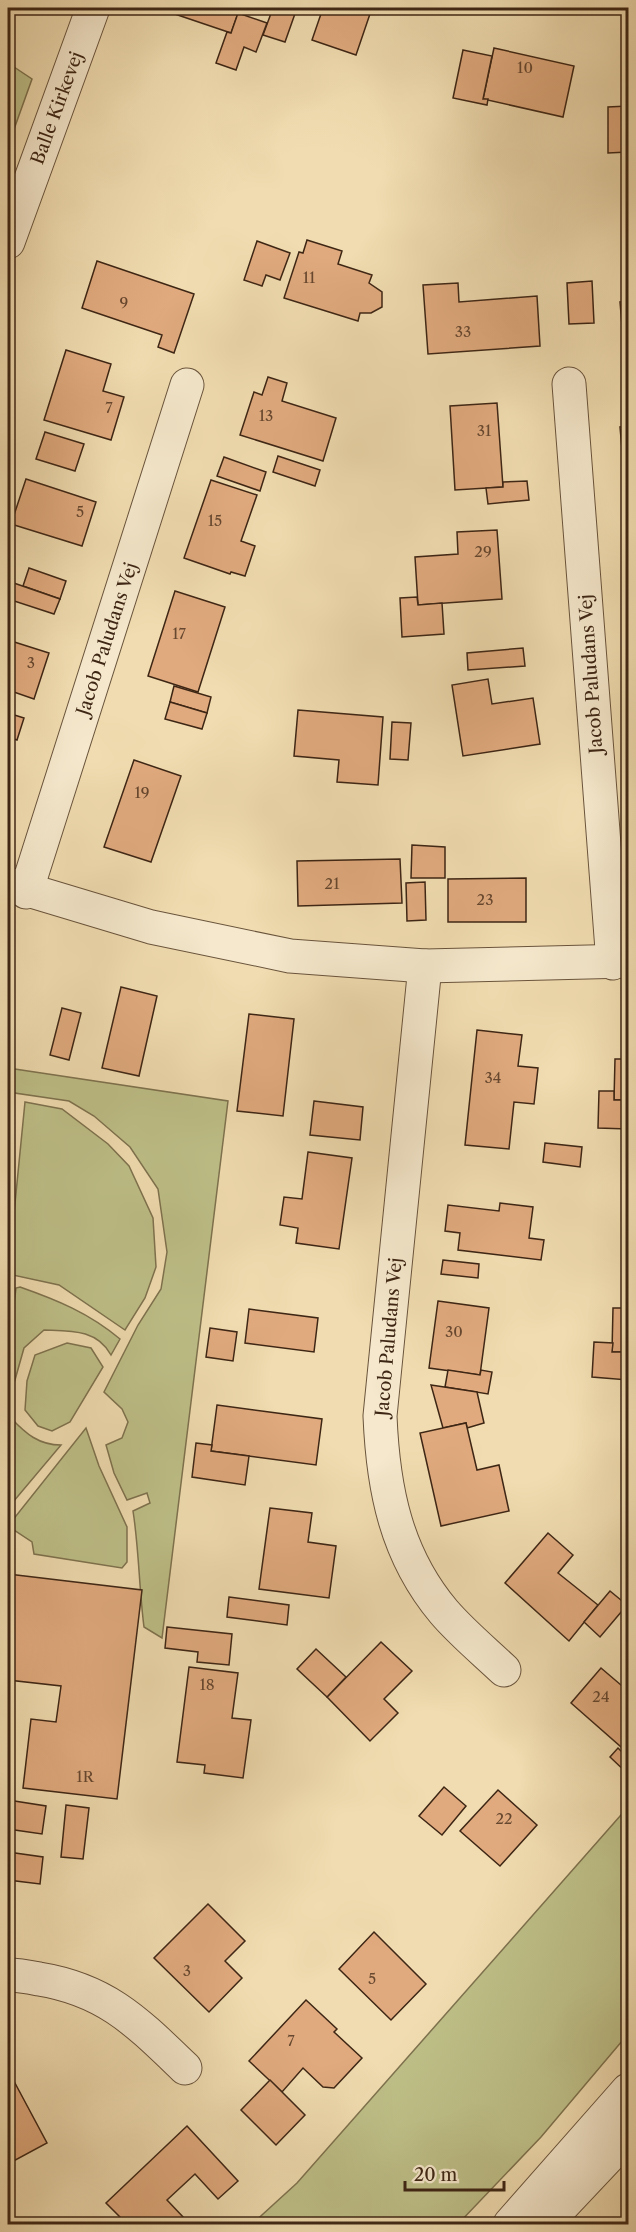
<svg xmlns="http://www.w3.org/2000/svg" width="636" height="2232" font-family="'Libre Caslon Text',serif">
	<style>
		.green { fill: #bebf88; stroke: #7e724e; stroke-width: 1.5 }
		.building { fill: #e0aa7e; stroke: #3e2615; stroke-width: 1.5 }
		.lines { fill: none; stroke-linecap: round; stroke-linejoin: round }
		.minor-casing { stroke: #6a543c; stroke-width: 35 }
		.minor { stroke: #f5e8cc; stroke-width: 33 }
		.labels { text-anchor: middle; stroke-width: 6; stroke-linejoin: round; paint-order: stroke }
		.number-label { font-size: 15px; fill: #66472f }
		.street-label { font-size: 18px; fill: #3e2615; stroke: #f5e8cc }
	</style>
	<rect width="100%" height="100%" fill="#f0dcb0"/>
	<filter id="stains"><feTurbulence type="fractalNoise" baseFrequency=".00333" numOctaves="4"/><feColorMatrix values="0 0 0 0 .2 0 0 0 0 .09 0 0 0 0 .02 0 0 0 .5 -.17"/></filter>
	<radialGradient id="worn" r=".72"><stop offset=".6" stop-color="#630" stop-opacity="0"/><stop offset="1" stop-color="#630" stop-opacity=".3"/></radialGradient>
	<g class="green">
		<polygon points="8,63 32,79 8,146"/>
		<path d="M8 1068 228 1101 162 1638 144 1627C139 1588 139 1549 133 1511L150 1503 147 1493 127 1500 114 1473 106 1445 122 1438 128 1422 122 1409 104 1392 138 1325 161 1289 167 1252 158 1189 130 1147 94 1116 69 1101 8 1092Z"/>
		<polygon points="25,1102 62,1109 108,1144 129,1166 153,1218 156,1267 145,1298 125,1330 59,1285 8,1274"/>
		<path d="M20 1287C57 1300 89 1313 120 1339L111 1355C97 1329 70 1331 44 1330L24 1348 13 1387 11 1418C26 1434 39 1445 61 1445L8 1508V1353L16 1288Z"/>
		<polygon points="67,1343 91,1348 103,1367 70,1422 52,1431 38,1426 25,1410 27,1381 35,1355"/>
		<polygon points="86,1428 99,1466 127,1527 127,1562 122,1568 34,1554 32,1542 8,1526"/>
		<polygon points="628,1807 628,2034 541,2137 458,2224 252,2224 297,2183"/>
	</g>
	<g class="building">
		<polygon points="157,8 240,8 231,33"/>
		<polygon points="273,8 297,8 285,42 263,35"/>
		<polygon points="323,8 372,8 356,55 312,40"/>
		<polygon points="238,13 267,23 256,52 244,47 236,70 216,63 227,32 231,33"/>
		<polygon points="494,48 574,66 563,117 483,99"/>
		<polygon points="463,50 492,56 483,99 488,99 487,105 453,98"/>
		<polygon points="628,106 628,152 608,153 608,107"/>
		<polygon points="307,240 342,251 338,264 372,275 369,283 382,292 382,307 371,313 360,313 358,321 284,298 299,252 303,253"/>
		<polygon points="257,241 290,253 280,280 266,275 262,286 244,280"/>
		<polygon points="97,261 194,294 174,353 158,347 162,335 82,308"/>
		<polygon points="592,281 594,323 569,324 567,283"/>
		<polygon points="458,283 459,302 537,296 540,346 428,354 423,285"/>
		<polygon points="628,301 628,349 624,349 620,302"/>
		<polygon points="66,350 111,364 103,391 124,397 111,440 44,420"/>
		<polygon points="268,377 287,383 282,401 336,418 323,461 240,435 254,392 262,395"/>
		<polygon points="497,403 503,487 455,490 450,406"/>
		<polygon points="628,426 628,472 624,472 620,427"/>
		<polygon points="45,432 84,444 75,471 36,459"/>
		<polygon points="278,456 320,470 315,486 273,472"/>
		<polygon points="224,457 266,472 260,491 217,476"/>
		<polygon points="26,479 96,502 82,546 11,524"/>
		<polygon points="211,480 257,495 241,541 255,546 245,576 231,572 230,574 184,558"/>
		<polygon points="527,481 529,500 488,504 486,488 503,487 503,482"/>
		<polygon points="497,530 502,599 418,605 415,557 458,554 457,532"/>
		<polygon points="29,568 66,581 60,599 23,586"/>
		<polygon points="8,581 60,599 54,614 8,599"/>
		<polygon points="175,591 225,607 198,692 148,676"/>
		<polygon points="417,597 418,605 442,603 444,634 402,637 400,598"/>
		<polygon points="8,640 49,653 34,699 8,690"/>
		<polygon points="523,648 525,666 468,670 467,653"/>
		<polygon points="488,679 492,704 533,698 540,744 463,756 452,685"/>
		<polygon points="174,686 211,697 207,713 170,702"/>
		<polygon points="170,702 207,713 202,729 165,719"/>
		<polygon points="298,710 383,717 378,785 337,782 339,760 294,756"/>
		<polygon points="8,713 24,718 17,740 8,737"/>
		<polygon points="392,722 411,723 408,760 390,759"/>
		<polygon points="134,760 181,776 151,862 104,847"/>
		<polygon points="412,845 445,847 445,878 411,878"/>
		<polygon points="400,859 402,903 298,906 297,861"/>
		<polygon points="526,878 526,922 448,922 448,879"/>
		<polygon points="425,882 426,920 407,921 406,883"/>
		<polygon points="121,987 157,996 139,1076 102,1068"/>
		<polygon points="62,1008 81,1013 69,1060 50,1055"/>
		<polygon points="249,1014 294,1019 283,1116 237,1111"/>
		<polygon points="477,1030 522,1035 518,1066 538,1068 534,1104 514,1102 509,1149 465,1145"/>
		<polygon points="615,1059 628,1059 628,1100 614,1100"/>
		<polygon points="599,1091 614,1091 614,1100 628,1100 628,1129 598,1128"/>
		<polygon points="314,1101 363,1107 360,1140 310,1135"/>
		<polygon points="545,1143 582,1147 580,1167 543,1162"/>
		<polygon points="308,1152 352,1158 339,1249 296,1243 298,1228 280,1225 284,1197 302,1199"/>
		<polygon points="500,1203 533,1207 529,1238 544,1240 541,1260 458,1250 460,1233 445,1231 448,1205 499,1211"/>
		<polygon points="443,1260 479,1264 478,1278 441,1274"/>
		<polygon points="438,1301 489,1308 480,1375 429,1368"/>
		<polygon points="613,1308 628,1308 628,1352 612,1352"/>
		<polygon points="249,1309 318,1318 314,1352 245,1343"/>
		<polygon points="210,1328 237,1332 233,1361 206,1357"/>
		<polygon points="594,1342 613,1343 612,1352 628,1352 628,1380 592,1377"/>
		<polygon points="448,1370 480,1375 481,1370 492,1372 488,1394 445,1387"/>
		<polygon points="431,1385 477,1392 484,1423 467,1428 466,1423 443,1428"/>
		<polygon points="217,1405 322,1419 316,1465 211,1451"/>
		<polygon points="466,1423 477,1470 499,1465 509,1511 441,1526 420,1433"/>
		<polygon points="196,1443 212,1445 211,1451 249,1456 245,1485 192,1477"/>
		<polygon points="270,1508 312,1513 308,1542 336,1546 329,1598 259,1589"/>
		<polygon points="548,1533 573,1555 558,1573 598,1605 569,1641 505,1583"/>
		<polygon points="8,1574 142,1590 117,1799 23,1788 31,1719 56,1722 61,1686 8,1680"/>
		<polygon points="610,1591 627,1605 600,1637 584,1622"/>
		<polygon points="229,1597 289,1605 287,1625 227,1617"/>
		<polygon points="167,1627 232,1634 229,1665 197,1662 198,1652 165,1648"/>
		<polygon points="381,1642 412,1671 384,1699 398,1713 370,1741 327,1697"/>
		<polygon points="316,1649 346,1677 327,1697 297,1669"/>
		<polygon points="189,1667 238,1673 232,1718 251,1720 243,1778 204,1773 205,1765 177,1762"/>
		<polygon points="601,1668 628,1691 628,1753 571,1703"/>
		<polygon points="618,1748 628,1758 628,1774 610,1757"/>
		<polygon points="444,1787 466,1806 442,1835 419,1816"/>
		<polygon points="498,1790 537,1825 500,1866 460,1831"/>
		<polygon points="8,1800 46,1806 42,1834 8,1829"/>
		<polygon points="66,1805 89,1808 83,1859 61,1857"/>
		<polygon points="8,1852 43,1857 40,1884 8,1880"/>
		<polygon points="208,1904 245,1941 225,1961 242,1978 209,2012 154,1958"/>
		<polygon points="374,1932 426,1984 391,2020 339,1969"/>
		<polygon points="306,2000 337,2029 334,2032 362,2058 334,2088 323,2087 303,2068 282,2092 249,2061"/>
		<polygon points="8,2070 47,2143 8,2164"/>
		<polygon points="270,2080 305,2115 276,2145 241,2110"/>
		<polygon points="187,2126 238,2181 218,2199 195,2174 167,2200 184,2218 177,2224 127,2224 106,2203"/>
		<polygon points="9,2163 14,2171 8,2175 8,2164"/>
	</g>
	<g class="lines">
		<defs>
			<g id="minor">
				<polyline points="8,242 93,8"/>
				<polyline points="569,384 613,963"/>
				<polyline points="8,884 151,927 290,956 425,966 628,961"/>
				<polyline points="26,892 187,385"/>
				<path d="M425 966 380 1416C383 1489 396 1555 444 1612 462 1633 484 1651 504 1670"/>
				<path d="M8 1975C18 1975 29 1977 39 1979 107 1990 138 2023 185 2068"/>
				<polyline points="510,2224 628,2090"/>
				<polyline points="545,2224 628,2136"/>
			</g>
		</defs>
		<use href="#minor" class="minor-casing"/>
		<use href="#minor" class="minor"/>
	</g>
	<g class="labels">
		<g class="number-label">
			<text x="525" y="73">10</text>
			<text x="309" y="283">11</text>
			<text x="124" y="308">9</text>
			<text x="463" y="337">33</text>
			<text x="109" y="413">7</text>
			<text x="266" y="421">13</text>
			<text x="484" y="436">31</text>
			<text x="80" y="517">5</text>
			<text x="215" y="526">15</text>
			<text x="483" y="557">29</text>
			<text x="179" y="639">17</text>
			<text x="31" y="668">3</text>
			<text x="142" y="798">19</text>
			<text x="332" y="889">21</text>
			<text x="485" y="905">23</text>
			<text x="493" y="1083">34</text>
			<text x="454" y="1337">30</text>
			<text x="207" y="1690">18</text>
			<text x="601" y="1702">24</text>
			<text x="85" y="1782">1R</text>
			<text x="504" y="1824">22</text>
			<text x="187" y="1976">3</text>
			<text x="372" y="1984">5</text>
			<text x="291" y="2046">7</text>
		</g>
		<g class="street-label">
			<text transform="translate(57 108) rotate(-70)" y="6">Balle Kirkevej</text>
			<text transform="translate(107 639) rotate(-72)" y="6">Jacob Paludans Vej</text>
			<text transform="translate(591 674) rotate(-94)" y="6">Jacob Paludans Vej</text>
			<text transform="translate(389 1337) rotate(-85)" y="6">Jacob Paludans Vej</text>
		</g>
	</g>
	<rect width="636" height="2232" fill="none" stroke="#f0dcb0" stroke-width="30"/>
	<rect x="9" y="9" width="618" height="2214" fill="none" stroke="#3e2615" stroke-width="3"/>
	<rect x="15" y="15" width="606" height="2202" fill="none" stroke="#3e2615" stroke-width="1.5"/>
	<path d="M405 2181v9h99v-9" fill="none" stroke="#3e2615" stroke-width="3"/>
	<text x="414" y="2181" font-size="18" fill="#3e2615" stroke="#f5e8cc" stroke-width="4.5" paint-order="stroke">20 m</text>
	<rect width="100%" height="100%" filter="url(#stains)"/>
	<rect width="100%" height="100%" fill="url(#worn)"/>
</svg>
